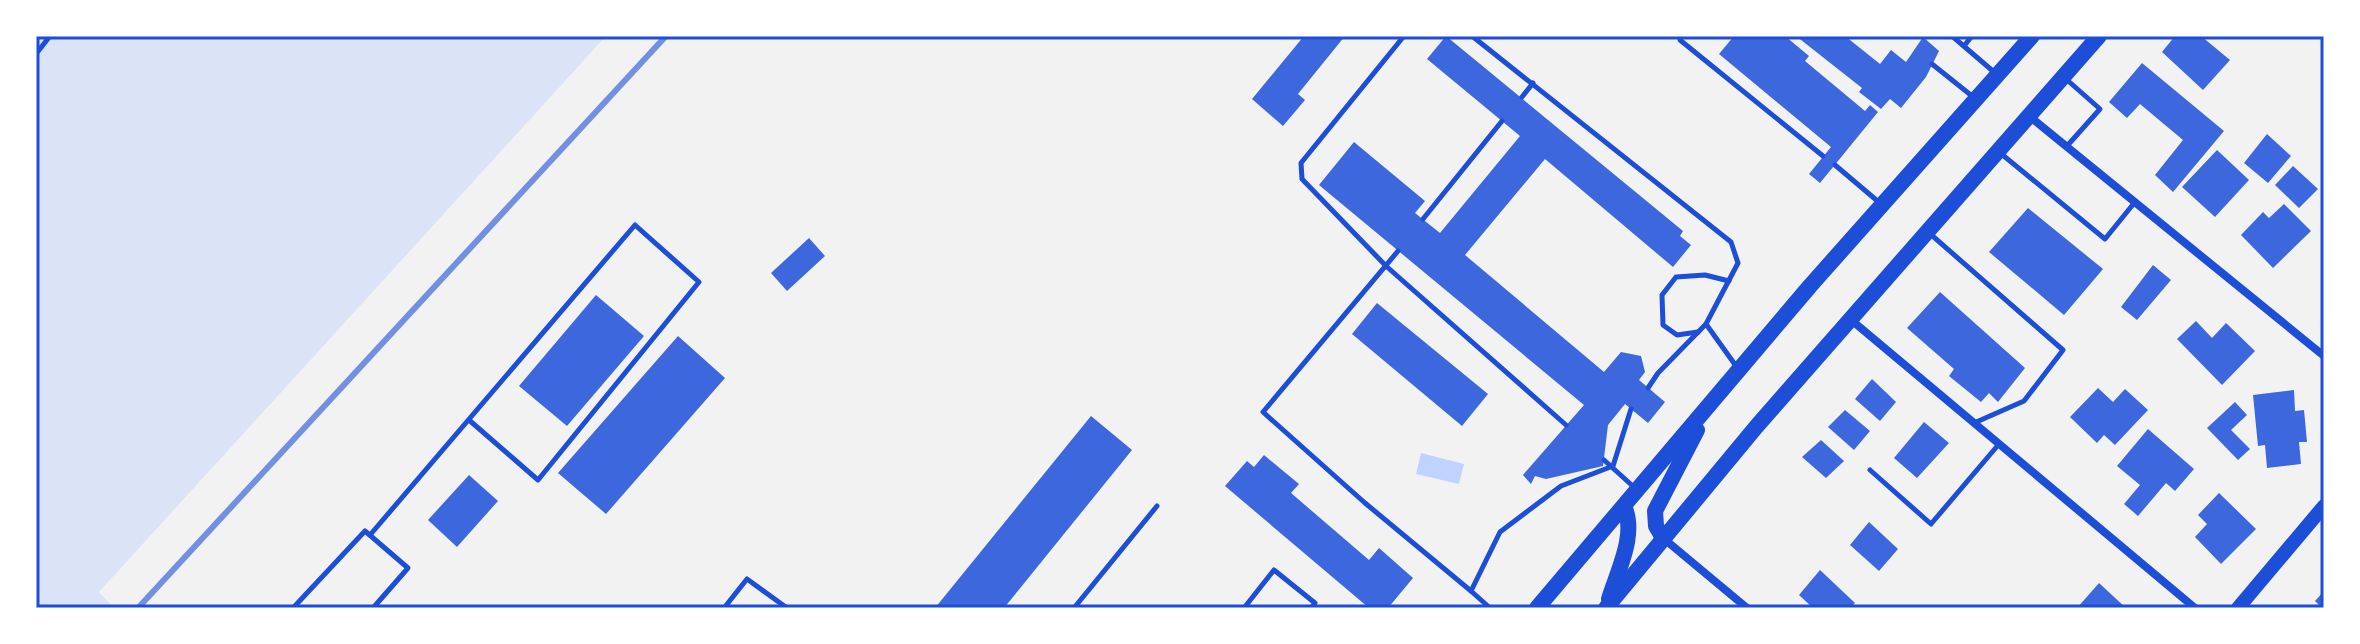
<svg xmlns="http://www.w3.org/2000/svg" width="2360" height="644" font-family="Manrope,sans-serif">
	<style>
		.green { fill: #dbe4f7 }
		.water { fill: #bfd3fe }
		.building { fill: #3d67dc }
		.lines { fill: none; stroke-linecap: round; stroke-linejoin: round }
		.path { stroke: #1d4ed8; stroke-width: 5 }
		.service { stroke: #1d4ed8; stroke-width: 5 }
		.minor { stroke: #1d4ed8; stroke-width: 8 }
		.tertiary { stroke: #1d4ed8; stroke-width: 14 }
		.primary { stroke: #1d4ed8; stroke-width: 16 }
		.rail { stroke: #7290e2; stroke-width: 6 }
		.neatline { fill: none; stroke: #1d4ed8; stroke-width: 3 }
	</style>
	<rect width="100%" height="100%" fill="#f2f2f2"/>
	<polygon class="green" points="36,36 606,36 99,592 114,608 36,608"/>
	<polygon class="water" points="1421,453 1464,464 1459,484 1416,474"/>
	<g class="building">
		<polygon points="1304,36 1345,36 1298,94 1305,100 1283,126 1252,99"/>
		<polygon points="1446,36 1683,231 1680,236 1691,245 1673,267 1545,159 1465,255 1604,372 1621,352 1641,356 1645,372 1639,380 1665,402 1648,423 1625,404 1608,425 1603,466 1546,479 1535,476 1531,484 1523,475 1584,405 1319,185 1354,142 1425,201 1415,213 1440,233 1520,136 1427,59"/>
		<polygon points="1734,36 1785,36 1809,56 1805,61 1865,111 1870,105 1878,112 1820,183 1809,174 1831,147 1719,54"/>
		<polygon points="1796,36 1845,36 1880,64 1891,50 1906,62 1923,37 1939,51 1926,77 1901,108 1890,99 1881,109 1859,92 1862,88"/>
		<polygon points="2175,36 2201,36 2230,60 2203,90 2162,52"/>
		<polygon points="2142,63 2224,131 2173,192 2155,175 2183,140 2140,104 2127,118 2109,102"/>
		<polygon points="2267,134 2291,156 2268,183 2244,163"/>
		<polygon points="2217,150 2249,180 2215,217 2182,187"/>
		<polygon points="2293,166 2318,189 2299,208 2275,185"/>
		<polygon points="2284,204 2311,231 2273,268 2241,235 2263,212 2269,218"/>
		<polygon points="2028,208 2103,269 2064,315 1989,252"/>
		<polygon points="809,238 825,256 787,291 771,273"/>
		<polygon points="2153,265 2171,280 2137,320 2121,307"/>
		<polygon points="1940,292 2025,368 1998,402 1989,393 1981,402 1949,376 1954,369 1907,328"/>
		<polygon points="596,295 644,336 567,426 519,386"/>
		<polygon points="1377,303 1488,394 1462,426 1352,334"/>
		<polygon points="2196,321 2212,338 2226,323 2255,351 2222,385 2177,339"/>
		<polygon points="678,336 725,378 606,514 558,473"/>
		<polygon points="1872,379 1896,402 1880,421 1855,399"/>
		<polygon points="2098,388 2113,402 2125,389 2148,410 2115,445 2104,435 2097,443 2070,417"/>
		<polygon points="2294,390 2295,411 2304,410 2307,442 2299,442 2301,464 2267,468 2265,445 2258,446 2253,395"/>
		<polygon points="2235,402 2247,415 2231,430 2250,449 2238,460 2207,428"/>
		<polygon points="1845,410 1870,431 1854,450 1828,427"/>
		<polygon points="1091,416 1132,450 1004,608 935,608"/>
		<polygon points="1924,422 1949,443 1917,478 1894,458"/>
		<polygon points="2148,429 2194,469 2175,491 2166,483 2138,516 2124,504 2140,485 2117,466"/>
		<polygon points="1821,440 1844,461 1826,478 1802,457"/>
		<polygon points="1264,455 1299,484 1291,493 1369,560 1379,548 1413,578 1388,608 1369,608 1225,486 1247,461 1254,467"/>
		<polygon points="469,475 498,501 457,547 428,520"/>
		<polygon points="2219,493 2256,529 2221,564 2195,537 2207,524 2198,515"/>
		<polygon points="1869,522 1898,549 1879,571 1850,545"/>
		<polygon points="1820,570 1855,603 1850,608 1813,608 1799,595"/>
		<polygon points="2099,583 2126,608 2077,608"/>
		<polygon points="2324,591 2324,608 2322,608 2315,601"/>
	</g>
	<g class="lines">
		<polyline class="path" points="36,54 50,36"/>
		<g class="service">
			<polyline points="1404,36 1301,163 1302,179 1386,266 1566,425"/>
			<polyline points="1472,36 1731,242 1738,263 1706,324 1658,373 1648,388"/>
			<polyline points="1680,36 1680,40 1823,156"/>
			<polyline points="1952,36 1994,72"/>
			<polyline points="1964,46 1972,36"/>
			<polyline points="1932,64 1972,96"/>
			<polyline points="2066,79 2100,109 2067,146"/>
			<polyline points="1522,97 1533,83"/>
			<polyline points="1999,152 2105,239 2135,202"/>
			<polyline points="1835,165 1881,204"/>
			<polyline points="1423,219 1502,121"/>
			<polyline points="1928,232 2063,350 2024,401 1974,423"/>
			<polyline points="1398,251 1263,412 1365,503 1471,591 1500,532 1561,486 1613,466 1631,409"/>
			<polyline points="1706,324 1736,366"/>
			<polyline points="1698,332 1677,335 1663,325 1662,295 1676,277 1705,275 1729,281"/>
			<polyline points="1604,460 1636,489"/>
			<polyline points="1870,470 1931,524 1999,444"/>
			<polyline points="370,535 635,225 699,282 538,480 469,420"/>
			<polyline points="1471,591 1490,608"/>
			<polyline points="293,608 365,531 408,568 373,608"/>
			<polyline points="724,608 747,579 787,608"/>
			<polyline points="1074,608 1157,506"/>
			<polyline points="1244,608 1274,570 1315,603 1311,608"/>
		</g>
		<g class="minor">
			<polyline points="2029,116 2324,356"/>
			<polyline points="1850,319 2195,608"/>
			<polyline points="1663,538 1747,608"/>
		</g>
		<polyline class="tertiary" points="2238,608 2324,506"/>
		<g class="primary">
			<polyline points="1663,538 1656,526 1655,511 1697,430"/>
			<path d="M1609 599C1618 570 1637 534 1624 506"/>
			<polyline points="1537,608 1810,286 2032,36"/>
			<polyline points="1606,608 1756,427 2099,36"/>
		</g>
		<polyline class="rail" points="138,608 666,36"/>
	</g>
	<rect width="2360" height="644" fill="none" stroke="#ffffff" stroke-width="76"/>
	<rect x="38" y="38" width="2284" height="568" class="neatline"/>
</svg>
